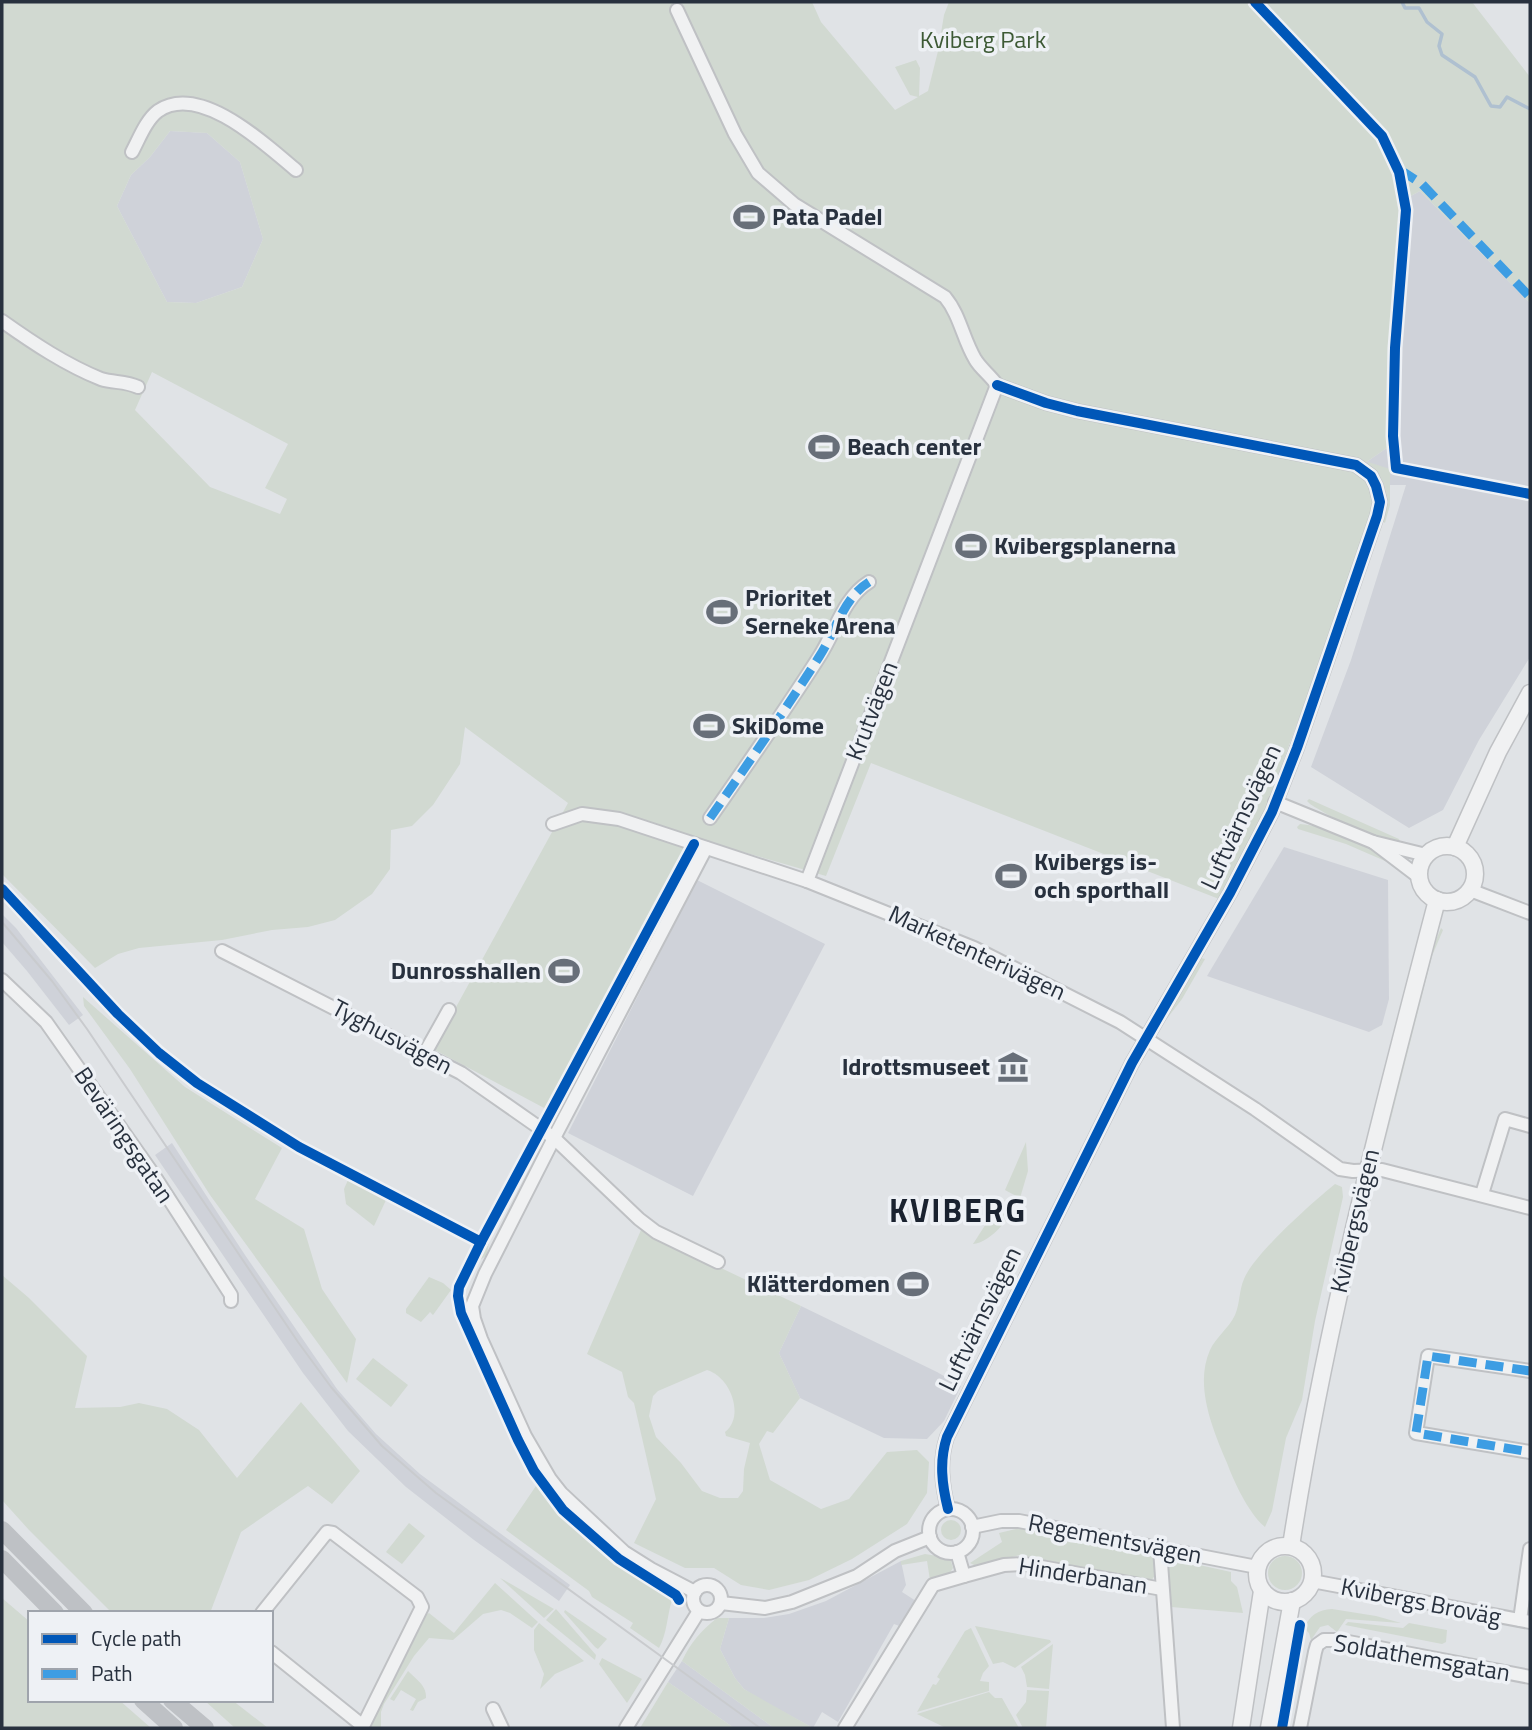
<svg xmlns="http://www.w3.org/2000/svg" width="1532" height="1730" font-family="'Titillium Web',sans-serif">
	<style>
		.built { fill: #cfd2d9 }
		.green { fill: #d1d9d1; fill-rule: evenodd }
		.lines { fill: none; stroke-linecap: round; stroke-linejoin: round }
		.stream { stroke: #afc0d0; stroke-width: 3.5 }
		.minor-casing { stroke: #bfc1c4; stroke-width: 16 }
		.tertiary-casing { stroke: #bfc1c4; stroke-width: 19 }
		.minor { stroke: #f0f1f2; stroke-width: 12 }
		.tertiary { stroke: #f0f1f2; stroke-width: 16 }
		.secondary { stroke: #bec1c5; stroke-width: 18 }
		.tram { stroke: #c9cbce; stroke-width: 2 }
		.quiet { stroke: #3d9de3; stroke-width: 9; stroke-dasharray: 18 9; stroke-linecap: butt }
		.cycleway-casing { stroke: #eef1f5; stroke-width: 15 }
		.cycleway { stroke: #0057b8; stroke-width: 10 }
		.labels { text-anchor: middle; stroke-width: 7; stroke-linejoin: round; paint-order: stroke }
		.park-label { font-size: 24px; fill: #3d5a35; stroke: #eef1f5 }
		.poi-label { font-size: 24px; font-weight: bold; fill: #28313e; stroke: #eef1f5; text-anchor: start }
		.street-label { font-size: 24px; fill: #28313e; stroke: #eef1f5 }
		.district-label { font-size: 32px; font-weight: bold; letter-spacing: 2px; fill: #1a222f; stroke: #eef1f5 }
	</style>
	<rect width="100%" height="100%" fill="#e0e3e6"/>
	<g class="built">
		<polygon points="170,131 207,133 240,162 263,239 242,287 196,303 167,302 117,206 131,175 150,157"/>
		<polygon points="1420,191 1530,303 1530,657 1479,740 1443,810 1409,828 1311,767 1351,660 1406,485 1379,485 1365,463 1397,441 1400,322 1409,233 1409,197"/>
		<polygon points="1284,847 1388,880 1389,999 1382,1025 1369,1032 1207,976"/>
		<polygon points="697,880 825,944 693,1196 568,1133"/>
		<polygon points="2,914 16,928 83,1015 69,1025 27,971 2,942"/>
		<polygon points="172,1143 245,1255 337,1389 376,1434 420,1474 570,1585 559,1601 474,1540 406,1487 348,1431 303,1373 155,1155"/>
		<polygon points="801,1306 937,1372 961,1386 944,1421 927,1439 884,1438 800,1398 779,1353"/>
		<polygon points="901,1561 906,1585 902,1592 916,1601 902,1627 894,1624 838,1722 822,1712 813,1728 758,1698 744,1689 735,1678 720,1649 729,1618 764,1618 789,1614 826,1601"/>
		<polygon points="682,1661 774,1728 734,1728 668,1682"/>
	</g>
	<g class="green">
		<path d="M2 2H812L821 22 895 110 918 97 910 95 895 67 916 60 920 68 919 96 928 91 938 51 944 15 949 2H1472L1530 77V303L1420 191 1409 197C1408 278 1396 359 1397 441L1365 463 1379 485 1375 512 1260 824 1219 899 871 763 826 876 691 837 546 1109 433 1049 568 803 465 727 460 764 433 805 412 826 391 830 390 869 372 894 335 920 308 927 272 930 222 940 139 948 118 954 95 968 2 874ZM170 131 207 133 240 162 263 239 242 287 196 303 167 302 117 206 131 175 150 157ZM152 372 288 444 265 488 287 499 280 514 210 487 135 410Z"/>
		<path d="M1368 462 1390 469V505L1385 523 1382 521C1387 498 1385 484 1368 466Z"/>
		<path d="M1309 799 1399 839 1400 842C1372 840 1334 819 1310 804L1307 801Z"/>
		<path d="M1300 824C1323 825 1377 846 1392 864L1346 844 1298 829 1297 827Z"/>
		<polygon points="1441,928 1443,930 1432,956 1383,1150 1428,959"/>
		<polygon points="641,944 648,946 580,1076 573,1078"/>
		<polygon points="1201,958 1205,959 1182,999 1162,1025"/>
		<polygon points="83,997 185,1087 282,1148 255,1199 304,1229 322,1289 356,1339 347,1383 210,1195 130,1069 84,1006"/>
		<polygon points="1026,1142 1028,1171 1020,1198 1005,1190"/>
		<polygon points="524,1167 527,1168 489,1242 487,1255 479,1261 479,1253"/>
		<polygon points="348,1180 386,1200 374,1226 346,1204 344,1189"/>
		<path d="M1335 1184 1342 1187 1343 1197 1315 1321 1302 1400 1286 1438 1272 1511 1265 1527C1249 1514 1234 1482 1227 1463 1213 1430 1194 1386 1210 1350 1216 1337 1229 1328 1235 1315 1240 1304 1239 1290 1244 1279 1253 1255 1314 1201 1335 1184Z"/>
		<path d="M1002 1199 1016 1207C1006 1221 991 1242 973 1244Z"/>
		<path d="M641 1230 801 1306 779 1353 800 1398 773 1433 767 1431 759 1444 770 1480 821 1509 849 1499 887 1452 917 1450 929 1462 927 1493 907 1524 852 1559 809 1580 769 1590 741 1585 714 1568H685L634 1543 656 1499 634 1403 628 1397 622 1372 587 1354ZM707 1370C731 1377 745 1417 725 1432L726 1436 750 1443 744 1469 743 1491 738 1498H720L702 1491 681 1463 656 1437 649 1416 653 1396 658 1391Z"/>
		<polygon points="2,1275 29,1298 87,1356 75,1408 120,1407 139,1403 167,1409 199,1430 237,1478 301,1402 360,1471 332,1504 308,1486 241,1532 210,1613 112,1613 29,1530 2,1500"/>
		<polygon points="429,1277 443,1283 451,1290 433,1315 430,1312 421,1322 406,1313 406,1309"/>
		<polygon points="373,1358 408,1385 391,1407 356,1379"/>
		<path d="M538 1483C562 1518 596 1550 631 1574 644 1583 659 1590 672 1600 667 1616 667 1634 659 1648L630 1628 633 1623 592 1597 589 1591 506 1530Z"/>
		<circle cx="951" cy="1530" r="10"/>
		<polygon points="409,1523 425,1536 402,1564 386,1552"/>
		<polygon points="1020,1528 1148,1554 1155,1557 1156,1574 1151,1581 1020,1555 976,1566 970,1563 1002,1542 999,1533"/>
		<polygon points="925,1554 950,1558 953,1568 949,1574 930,1580 927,1561 901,1565 901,1561"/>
		<circle cx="1285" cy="1573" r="17"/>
		<polygon points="1172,1559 1231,1572 1231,1581 1237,1587 1243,1613 1171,1607 1167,1567"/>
		<polygon points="500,1578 504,1580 554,1609 544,1618"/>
		<polygon points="495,1583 538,1622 532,1628 510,1613 501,1610 483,1614 453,1640 429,1638 414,1656 384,1704 381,1712 381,1728 369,1728 424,1616 429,1613 454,1633"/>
		<polygon points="2,1598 30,1622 30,1700 119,1700 151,1728 2,1728"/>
		<polygon points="556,1609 596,1655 595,1660 546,1620"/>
		<path d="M1332 1609 1376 1616 1401 1623 1346 1619 1337 1632 1328 1625 1320 1627 1311 1640 1309 1633 1304 1628C1310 1615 1318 1610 1332 1609Z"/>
		<polygon points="565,1610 607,1639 598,1649 595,1647 564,1612"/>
		<path d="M717 1618H729L720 1649 735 1678 744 1689 813 1728H774L682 1661C691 1642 701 1631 717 1618Z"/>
		<polygon points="1348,1622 1403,1628 1409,1623 1447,1630 1446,1642 1442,1644 1345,1625"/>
		<polygon points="539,1623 584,1661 555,1674 540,1689 544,1674 534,1650 534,1630"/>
		<polygon points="975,1626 1050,1640 1051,1642 1015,1668 1003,1662 993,1664"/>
		<polygon points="971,1628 989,1666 983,1673 980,1681 989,1682 989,1691 917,1712 933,1684 936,1685 940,1679 937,1677 965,1631"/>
		<polygon points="1053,1644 1049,1689 1027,1687 1025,1675 1021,1667"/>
		<polygon points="602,1658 642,1679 627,1703 599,1664"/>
		<path d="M408 1671C416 1679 427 1686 426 1698L418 1702 413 1711 410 1710 416 1699 401 1690 394 1701 390 1699Z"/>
		<polygon points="668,1682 734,1728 640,1728"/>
		<polygon points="1027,1690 1049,1691 1046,1728 1023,1728 1016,1715 1026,1702"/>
		<polygon points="989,1692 995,1698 1002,1698 1019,1728 946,1728 917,1714"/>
		<polygon points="204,1700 232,1700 268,1728 235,1728"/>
	</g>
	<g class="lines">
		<polyline class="stream" points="1402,2 1405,8 1419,8 1427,22 1442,34 1439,46 1442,55 1475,77 1491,106 1500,107 1507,97 1530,109"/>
		<defs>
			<g id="minor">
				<path d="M677 10 735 134 758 173 794 204 945 297C960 315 963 339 975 359 980 368 990 375 997 385"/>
				<path d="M132 152C139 139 146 120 158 111 200 82 266 145 296 170"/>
				<path d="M2 321C33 343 66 365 101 379 114 383 125 381 138 387"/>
				<polyline points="1275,802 1373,842 1426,855"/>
				<path d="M710 818C747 765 784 712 819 657 835 633 843 598 869 582"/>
				<polyline points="553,824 582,814 619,819 807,881 974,948 1120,1022 1255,1109 1340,1169 1353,1171 1382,1170 1530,1208"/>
				<polyline points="1373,842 1419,877"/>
				<polyline points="807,881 997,385"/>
				<polyline points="1470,890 1530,913"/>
				<polyline points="222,951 461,1073 554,1138 639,1219 656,1232 718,1262"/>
				<polyline points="2,980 46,1022 153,1174 231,1295 231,1301"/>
				<polyline points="425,1053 449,1010"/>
				<polyline points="1482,1194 1505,1119 1530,1126"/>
				<polyline points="1530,1371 1428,1356 1416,1433 1530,1452"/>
				<path d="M948 1509C942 1485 939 1461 947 1437L1132 1063 1230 893 1272 812 1297 748 1377 516 1380 502 1376 486 1371 476 1356 465 1077 411 1046 403 997 385"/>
				<circle cx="951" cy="1531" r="22"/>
				<polyline points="972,1527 1001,1521 1019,1521 1257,1567"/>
				<polyline points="1160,1549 1173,1728"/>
				<polyline points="964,1576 1004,1565 1025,1564 1162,1589"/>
				<polyline points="1312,1581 1530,1622"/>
				<circle cx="707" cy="1599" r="14"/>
				<polyline points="695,1592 651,1569 624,1552 561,1493 550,1479 525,1436 481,1339 474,1319 472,1306 485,1274 554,1138 706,848"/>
				<polyline points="721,1603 765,1608 792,1602 857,1576 895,1551 930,1537"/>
				<polyline points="262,1613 327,1532 333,1533 417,1597 422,1607 363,1726 271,1652"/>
				<polyline points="1520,1620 1530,1549"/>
				<polyline points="493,1709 502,1728"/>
				<polyline points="626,1728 699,1611"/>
				<polyline points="845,1728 933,1585 964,1576 957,1552"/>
				<polyline points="1300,1728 1315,1652 1317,1645 1324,1640 1338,1640 1530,1677"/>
			</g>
			<g id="tertiary">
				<circle cx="1447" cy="874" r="28"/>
				<polyline points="1455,847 1498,752 1530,693"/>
				<circle cx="1285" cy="1574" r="28"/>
				<path d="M1291 1546C1325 1327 1381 1114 1437 900"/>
				<polyline points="1241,1728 1262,1591"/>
				<polyline points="1269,1728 1292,1601"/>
			</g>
		</defs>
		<use href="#minor" class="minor-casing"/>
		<use href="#tertiary" class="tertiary-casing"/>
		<use href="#minor" class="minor"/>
		<use href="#tertiary" class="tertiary"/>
		<g class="secondary">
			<polyline points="2,1530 84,1613"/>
			<polyline points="2,1559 55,1613"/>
			<polyline points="143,1700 174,1728"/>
			<polyline points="172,1700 205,1728"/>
		</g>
		<polyline class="tram" points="2,922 52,981 87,1029 298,1342 331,1387 382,1446 436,1493 760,1728"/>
		<g class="quiet">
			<polyline points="1399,172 1405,173 1422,184 1530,297"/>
			<path d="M710 818C747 765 784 712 819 657 835 633 843 598 869 582"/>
			<polyline points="1530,1371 1428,1356 1416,1433 1530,1452"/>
		</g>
		<defs>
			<g id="cycleway">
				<polyline points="1255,2 1382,136 1399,172 1406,210 1395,348 1393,436 1396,468 1530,494"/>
				<polyline points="2,889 118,1014 159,1053 197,1083 299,1147 481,1242"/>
				<path d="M948 1509C942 1485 939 1461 947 1437L1132 1063 1230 893 1272 812 1297 748 1377 516 1380 502 1376 486 1371 476 1356 465 1077 411 1046 403 997 385"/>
				<polyline points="679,1600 676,1595 619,1559 563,1510 534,1471 518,1440 461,1313 458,1296 459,1287 481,1242 694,844"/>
				<polyline points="1282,1728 1300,1625"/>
			</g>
		</defs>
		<use href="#cycleway" class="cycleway-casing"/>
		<use href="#cycleway" class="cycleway"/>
	</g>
	<defs>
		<symbol id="stadium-bare" viewBox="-9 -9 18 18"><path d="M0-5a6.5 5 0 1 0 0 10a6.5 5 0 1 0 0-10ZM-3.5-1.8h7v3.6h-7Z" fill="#686f79" stroke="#eef1f5" stroke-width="2.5" paint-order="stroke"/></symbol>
		<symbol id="museum-bare" viewBox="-9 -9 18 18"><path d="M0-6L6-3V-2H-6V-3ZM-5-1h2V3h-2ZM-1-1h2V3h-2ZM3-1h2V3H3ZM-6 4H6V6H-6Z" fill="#686f79" stroke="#eef1f5" stroke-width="2.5" paint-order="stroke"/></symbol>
	</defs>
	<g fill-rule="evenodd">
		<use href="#stadium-bare" x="727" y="195" width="44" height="44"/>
		<use href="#stadium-bare" x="802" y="425" width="44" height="44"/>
		<use href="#stadium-bare" x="949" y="524" width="44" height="44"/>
		<use href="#stadium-bare" x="700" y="590" width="44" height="44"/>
		<use href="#stadium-bare" x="687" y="704" width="44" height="44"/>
		<use href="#stadium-bare" x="989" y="854" width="44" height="44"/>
		<use href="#stadium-bare" x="542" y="949" width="44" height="44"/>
		<use href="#museum-bare" x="991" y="1045" width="44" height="44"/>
		<use href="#stadium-bare" x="891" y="1262" width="44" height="44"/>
	</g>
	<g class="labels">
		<g class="park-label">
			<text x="983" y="48">Kviberg Park</text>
		</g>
		<g class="poi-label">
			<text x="772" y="225">Pata Padel</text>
			<text x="847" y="455">Beach center</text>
			<text x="994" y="554">Kvibergsplanerna</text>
			<text x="745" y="606">Prioritet<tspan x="745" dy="28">Serneke Arena</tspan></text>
			<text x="732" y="734">SkiDome</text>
			<text x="1034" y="870">Kvibergs is-<tspan x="1034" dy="28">och sporthall</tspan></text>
			<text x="541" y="979" text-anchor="end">Dunrosshallen</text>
			<text x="990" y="1075" text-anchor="end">Idrottsmuseet</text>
			<text x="890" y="1292" text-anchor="end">Klätterdomen</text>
		</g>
		<g class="street-label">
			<text transform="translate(872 711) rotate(-69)" y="8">Krutvägen</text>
			<text transform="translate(1241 817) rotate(-65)" y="8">Luftvärnsvägen</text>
			<text transform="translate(977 953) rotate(25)" y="8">Marketenterivägen</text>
			<text transform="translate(392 1037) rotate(28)" y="8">Tyghusvägen</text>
			<text transform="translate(124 1135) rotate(56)" y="8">Beväringsgatan</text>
			<text transform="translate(1355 1221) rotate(-77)" y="8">Kvibergsvägen</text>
			<text transform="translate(980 1319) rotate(-64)" y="8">Luftvärnsvägen</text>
			<text transform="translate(1115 1539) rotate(11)" y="8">Regementsvägen</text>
			<text transform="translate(1083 1576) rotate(9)" y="8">Hinderbanan</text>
			<text transform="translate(1421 1602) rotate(11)" y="8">Kvibergs Broväg</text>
			<text transform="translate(1422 1658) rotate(10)" y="8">Soldathemsgatan</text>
		</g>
		<g class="district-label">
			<text x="958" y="1222">KVIBERG</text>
		</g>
	</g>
	<rect width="1532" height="1730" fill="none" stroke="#28313e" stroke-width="7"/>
	<rect x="28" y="1611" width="245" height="91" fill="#eef1f5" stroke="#9fa4ac" stroke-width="2"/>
	<rect x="42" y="1634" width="35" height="10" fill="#0057b8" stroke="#9fa4ac" stroke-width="2"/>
	<text x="91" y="1646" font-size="21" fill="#28313e">Cycle path</text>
	<rect x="42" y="1669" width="35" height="10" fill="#3d9de3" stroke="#9fa4ac" stroke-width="2"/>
	<text x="91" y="1681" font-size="21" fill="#28313e">Path</text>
</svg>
